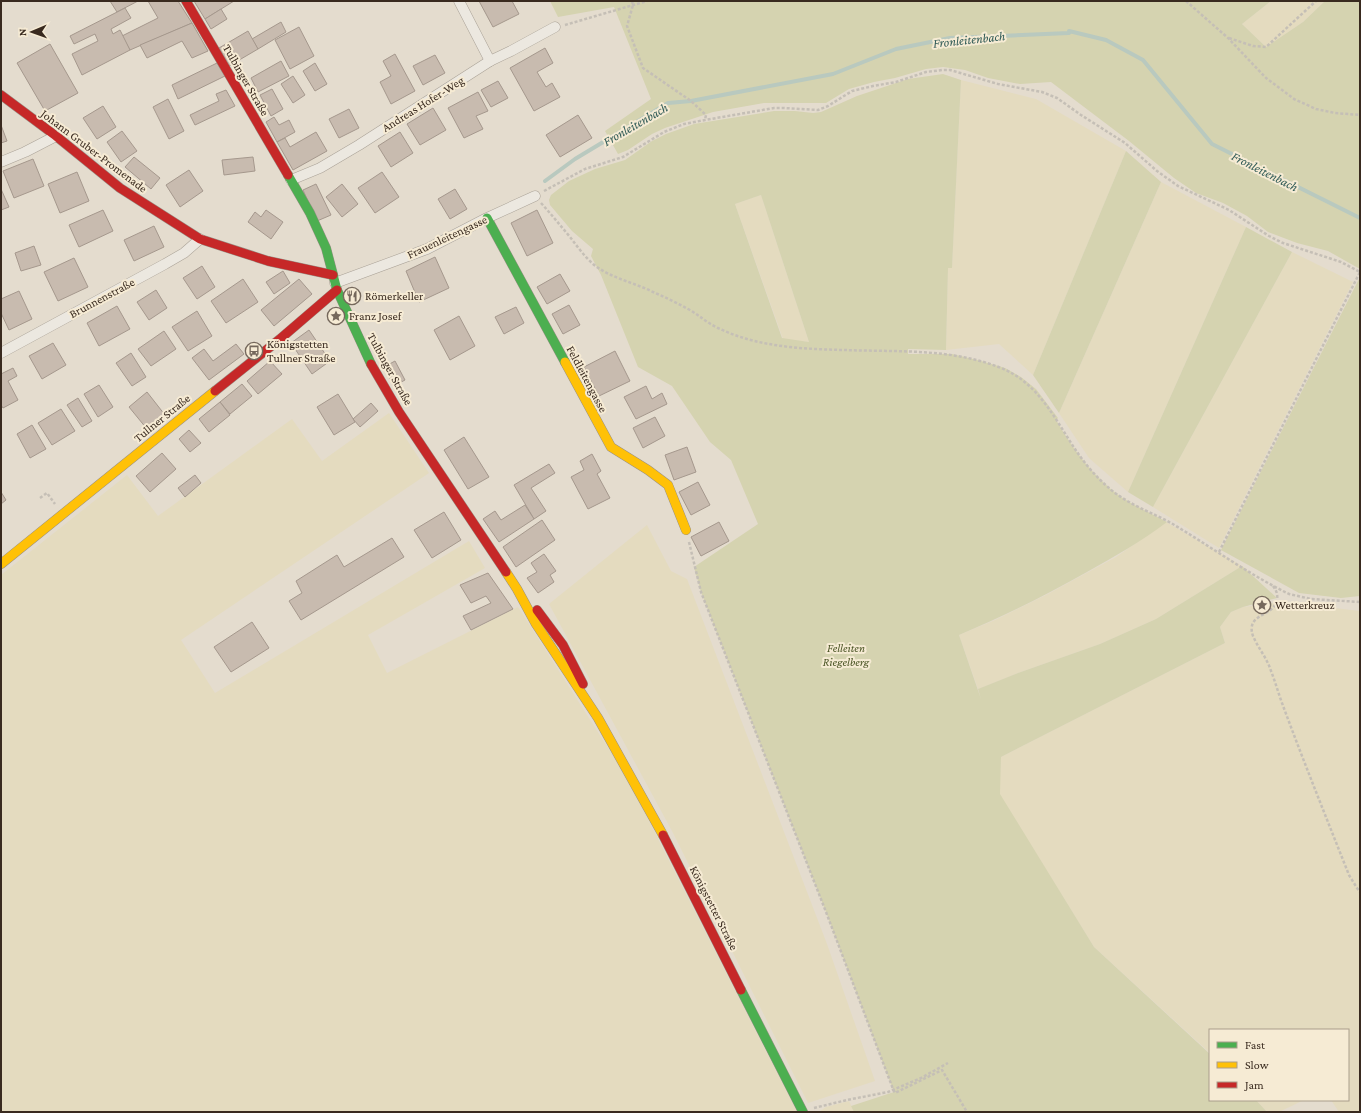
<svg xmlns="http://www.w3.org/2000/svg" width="1361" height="1113" font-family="'Crimson Pro',serif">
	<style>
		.farmland { fill: #e4dbbf }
		.green { fill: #d5d3b0; fill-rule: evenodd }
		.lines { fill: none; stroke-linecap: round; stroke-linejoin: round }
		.stream { stroke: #b9c9bf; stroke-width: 4 }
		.building { fill: #c8bbaf; stroke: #a5988d }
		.street-casing { stroke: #aaa297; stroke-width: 11 }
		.fast-casing { stroke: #999187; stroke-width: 10 }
		.slow-casing { stroke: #999187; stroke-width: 10 }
		.jam-casing { stroke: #999187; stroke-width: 10 }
		.path { stroke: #c5bfb6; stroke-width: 2.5; stroke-dasharray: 3 2; stroke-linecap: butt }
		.street { stroke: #ece8e0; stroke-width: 10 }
		.fast { stroke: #4caf50; stroke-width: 9 }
		.slow { stroke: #ffc107; stroke-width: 9 }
		.jam { stroke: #c62828; stroke-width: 9 }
		.labels { text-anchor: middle; stroke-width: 4; stroke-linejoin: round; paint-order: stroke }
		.street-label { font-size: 12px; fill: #392a1f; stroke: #f6ebd4 }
		.poi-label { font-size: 12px; fill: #392a1f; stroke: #f6ebd4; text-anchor: start }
		.park-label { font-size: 12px; font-style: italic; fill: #4b5525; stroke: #f6ebd4 }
		.water-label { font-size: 13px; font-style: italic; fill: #2e5955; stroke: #f6ebd4 }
	</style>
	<rect width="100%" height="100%" fill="#e4dcce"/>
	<g class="farmland">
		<polygon points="1271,1 1325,1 1303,22 1266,47 1242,24"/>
		<polygon points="961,80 1036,99 1126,151 1033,375 999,344 946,350 948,267 952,267"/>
		<polygon points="1161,182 1246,227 1128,492 1089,458 1059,413"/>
		<polygon points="761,195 809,342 783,339 735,204"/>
		<polygon points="1292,252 1353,282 1219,548 1153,507"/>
		<polygon points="389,413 429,473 181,640 215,693 469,541 485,568 368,635 387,673 518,607 626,776 797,1112 1,1112 1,575 127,475 158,516 292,419 322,461"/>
		<polygon points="1166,522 1242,566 1156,619 1100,644 1018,673 978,689 959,635 995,620 1046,595 1116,557"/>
		<polygon points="647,525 671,571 687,579 827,944 875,1081 808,1103 672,831 549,604"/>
		<polygon points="1283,602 1360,611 1360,1112 1339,1112 1331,1100 1348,1100 1348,1030 1210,1030 1210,1053 1094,947 999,794 1001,757 1225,643 1220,627 1231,612 1243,607"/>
		<polygon points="1256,1100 1304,1100 1279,1112 1267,1112"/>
		<polygon points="849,1101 854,1112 819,1112 826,1107"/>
	</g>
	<g class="green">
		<polygon points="550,1 1271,1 1242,24 1266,47 1303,22 1325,1 1360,1 1360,269 1328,251 1297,243 1268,232 1247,216 1223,203 1196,193 1174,178 1129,141 1051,82 1020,84 988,78 965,70 943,67 926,69 895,78 874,82 849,89 826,103 764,103 713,112 665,128 652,134 628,150 618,154 605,131 651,99 614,7 558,17"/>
		<path d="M943 74 961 80 952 268H948L946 350 908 349V354H952L981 361 1005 368 1021 377 1036 389 1058 418 1056 420C1073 449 1093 477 1121 497 1135 506 1152 514 1167 522 1142 541 1114 557 1087 572 1045 596 1003 616 959 635L981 699 978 689 1018 673 1100 644 1156 619 1242 566 1277 598 1243 607 1231 612 1220 627 1225 643 1001 757 1000 794 1094 947 1210 1054V1100H1256L1267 1112H854L851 1106 894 1092 826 912 701 592 694 567 758 524 731 460 710 442 672 386 638 367 601 275 591 256 593 249 572 231 550 205 549 200 551 195 569 181 595 169 625 160 652 141 666 134 694 124 774 111H795L813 113 821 112 857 96 908 79ZM761 195 809 342 782 338 735 204Z"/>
		<polygon points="1126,151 1161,182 1059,413 1033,375"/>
		<polygon points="1246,227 1292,252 1153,507 1128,492"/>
		<polygon points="1360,277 1360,596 1341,598 1299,593 1221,550"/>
	</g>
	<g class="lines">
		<polyline class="stream" points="545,181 575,159 668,103 691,101 833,74 896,49 950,38 1069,33 1069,31 1106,40 1143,60 1212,144 1360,218"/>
	</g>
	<g class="building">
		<polygon points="110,1 138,1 117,12"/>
		<polygon points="148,1 178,1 192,23 130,50 122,36 158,18"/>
		<polygon points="194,1 234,1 205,19"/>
		<polygon points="479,1 512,1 519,14 493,27"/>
		<polygon points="125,8 131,18 111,29 113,34 120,30 130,50 82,75 72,54 98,41 95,34 74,44 70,36"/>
		<polygon points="221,9 227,19 211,29 205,19"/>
		<polygon points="281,22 286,32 258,49 252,39"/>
		<polygon points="192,23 208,51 192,58 182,41 147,58 140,45"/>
		<polygon points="299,27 314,56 290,69 275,40"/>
		<polygon points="248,31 258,49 229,66 219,48"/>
		<polygon points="50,44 78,93 45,111 17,63"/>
		<polygon points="545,48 553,63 537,72 546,87 552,83 560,97 534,111 510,68"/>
		<polygon points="395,54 415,91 391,104 380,82 391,76 383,61"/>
		<polygon points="435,55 445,73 423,85 413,66"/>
		<polygon points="281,61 289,76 258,92 251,78"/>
		<polygon points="217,63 225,76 178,99 172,85"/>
		<polygon points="315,63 327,84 315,91 303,71"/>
		<polygon points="293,76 305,95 293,103 281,84"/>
		<polygon points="498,81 508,98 491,107 481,90"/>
		<polygon points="272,89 283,109 271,116 260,95"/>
		<polygon points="226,90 235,106 195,125 190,115 219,101 216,94"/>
		<polygon points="478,92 488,111 476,116 483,129 464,138 448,108"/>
		<polygon points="168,99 184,131 169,139 153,107"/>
		<polygon points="103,106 116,127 97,139 83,118"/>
		<polygon points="433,108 446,130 420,145 407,124"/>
		<polygon points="349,109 359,128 339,138 329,119"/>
		<polygon points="578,115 592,138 560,157 546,135"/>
		<polygon points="274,117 279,125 289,120 295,132 277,142 266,122"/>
		<polygon points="1,125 7,141 1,143"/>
		<polygon points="122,131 137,151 121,162 107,142"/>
		<polygon points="316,132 327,151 293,170 277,142 285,138 290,147"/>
		<polygon points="400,132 413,153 391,167 378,146"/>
		<polygon points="134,157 160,178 151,189 125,167"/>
		<polygon points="253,157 255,171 224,175 222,160"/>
		<polygon points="33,159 44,186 14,198 3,171"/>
		<polygon points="189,170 203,191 180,207 166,185"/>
		<polygon points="77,172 89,201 60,213 48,184"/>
		<polygon points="382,172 399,197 375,213 358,188"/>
		<polygon points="316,184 331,215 317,221 303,190"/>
		<polygon points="342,184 358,204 342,217 326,197"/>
		<polygon points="1,189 9,207 1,210"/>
		<polygon points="455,189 467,209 450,219 438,199"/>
		<polygon points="103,210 113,231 79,247 69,225"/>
		<polygon points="266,210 283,222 271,239 248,222 255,212 261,217"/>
		<polygon points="537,210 553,243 527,256 511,223"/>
		<polygon points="154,226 164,247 134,261 124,240"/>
		<polygon points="34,246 41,265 21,271 15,253"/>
		<polygon points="435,257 449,288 419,302 406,271"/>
		<polygon points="74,258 88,287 58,301 44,272"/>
		<polygon points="202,266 215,287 197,299 183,278"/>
		<polygon points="283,271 290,283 274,294 266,282"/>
		<polygon points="560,274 570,291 547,304 537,287"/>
		<polygon points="243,279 258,302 226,323 211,301"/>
		<polygon points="299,279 312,294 274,326 261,310"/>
		<polygon points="156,290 167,308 149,320 137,302"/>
		<polygon points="19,291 32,319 9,330 1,313 1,299"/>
		<polygon points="569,305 580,325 563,334 552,314"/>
		<polygon points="117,306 130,329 99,346 87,323"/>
		<polygon points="516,307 524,323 504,334 495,317"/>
		<polygon points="197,311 212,336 188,351 172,327"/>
		<polygon points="459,316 475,346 450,360 434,330"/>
		<polygon points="309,330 330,361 312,374 291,343"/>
		<polygon points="164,331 176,349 151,366 138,349"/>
		<polygon points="53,343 66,365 42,379 29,356"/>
		<polygon points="236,344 244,354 209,380 192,358 204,349 213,361"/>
		<polygon points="615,351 630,381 599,396 584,367"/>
		<polygon points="131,353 146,377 132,386 116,363"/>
		<polygon points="270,361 282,374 258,394 247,381"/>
		<polygon points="395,361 405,380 394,386 384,367"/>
		<polygon points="13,368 17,376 8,381 18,400 3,408 1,405 1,374"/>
		<polygon points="242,384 252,396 230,414 220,402"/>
		<polygon points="99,385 113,407 98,417 84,394"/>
		<polygon points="646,386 652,399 662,393 667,404 636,419 624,397"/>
		<polygon points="147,392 165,415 147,429 129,407"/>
		<polygon points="338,394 355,422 334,435 317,407"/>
		<polygon points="78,398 92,421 82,427 67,405"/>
		<polygon points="220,402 230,415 209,432 199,419"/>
		<polygon points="371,403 378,411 360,427 353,419"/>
		<polygon points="61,409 75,431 52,445 38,423"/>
		<polygon points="655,417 665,436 643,448 633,428"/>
		<polygon points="32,425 46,449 30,458 17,434"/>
		<polygon points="189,430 201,443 190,452 179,439"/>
		<polygon points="464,437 489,477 468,489 444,450"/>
		<polygon points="687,447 696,472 674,480 665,455"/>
		<polygon points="162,453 176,469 150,492 136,476"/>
		<polygon points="592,454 601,471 597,474 610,498 588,509 571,477 584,470 580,461"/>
		<polygon points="549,464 555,473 531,488 546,511 534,519 514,485"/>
		<polygon points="195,475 201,483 185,497 178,488"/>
		<polygon points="698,482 710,505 691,515 679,492"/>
		<polygon points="1,492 6,500 1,504"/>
		<polygon points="525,505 534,519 499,542 483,519 495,511 501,520"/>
		<polygon points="444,512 461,540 432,558 414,530"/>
		<polygon points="542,520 555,540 516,567 503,547"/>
		<polygon points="719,522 729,541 701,556 691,537"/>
		<polygon points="392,538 404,557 301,620 289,601 302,593 296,581 337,555 344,567"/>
		<polygon points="544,554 556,571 550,575 554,582 538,593 527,578 537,572 531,563"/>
		<polygon points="488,573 513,609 471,630 463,616 491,603 486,596 471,603 460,585"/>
		<polygon points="252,622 269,648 231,672 214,647"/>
	</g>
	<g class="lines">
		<defs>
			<g id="street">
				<polyline points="459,1 490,61"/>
				<polyline points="1,162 25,152 56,136"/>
				<polyline points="291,180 320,168 359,145 490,61 511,51 555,27"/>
				<polyline points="335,283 427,249 487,218 535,196"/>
				<polyline points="1,353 165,264 184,253 200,239"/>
			</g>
			<g id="fast">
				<polyline points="288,175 310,213 326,248 337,290 371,364"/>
				<polyline points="487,218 565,362"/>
				<polyline points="741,990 803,1112"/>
			</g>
			<g id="slow">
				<polyline points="565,362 611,447 648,470 668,485 686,530"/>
				<polyline points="1,564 215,391"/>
				<polyline points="506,572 517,589 536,624 598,718 663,835"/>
			</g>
			<g id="jam">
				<polyline points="186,1 288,175"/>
				<polyline points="1,95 56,136 120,188 200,239 268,261 333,275"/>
				<polyline points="371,364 399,412 506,572"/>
				<polyline points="215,391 280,339 337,290"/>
				<polyline points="537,610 563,645 583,684"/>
				<polyline points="663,835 741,990"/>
			</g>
		</defs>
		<use href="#street" class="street-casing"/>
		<use href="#fast" class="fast-casing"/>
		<use href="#slow" class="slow-casing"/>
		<use href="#jam" class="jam-casing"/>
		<g class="path">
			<polyline points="632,1 633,5 627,26 643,68 691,101 706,115 705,120"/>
			<polyline points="1186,1 1228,38 1266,78 1294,99 1316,109 1335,113 1360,115"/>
			<polyline points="565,25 647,1"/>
			<polyline points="1229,38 1253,46 1266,47 1316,1"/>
			<polyline points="544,191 585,169 623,157 664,132 684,124 705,120 774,108 784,108 818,110 828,106 852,91 873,86 896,82 926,72 942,70 950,70 998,84 1042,92 1057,98 1081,115 1125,143 1157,171 1178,186 1229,210 1269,236 1283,243 1341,262 1360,272"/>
			<path d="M541 203C551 214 560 225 570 237 577 246 584 256 593 264 610 278 633 282 653 292 665 297 677 303 688 309 699 315 707 323 718 328 757 347 802 349 844 350 896 352 952 348 1001 368 1039 383 1056 421 1077 452 1086 465 1097 478 1109 488 1127 504 1151 512 1171 523 1210 546 1248 574 1289 594L1311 599 1360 602"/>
			<polyline points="40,498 47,493 55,504"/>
			<polyline points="689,542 701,592 826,912 893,1089 895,1093 942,1070 967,1112"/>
			<polyline points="1219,552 1360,272"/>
			<path d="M1273 586C1276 590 1278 594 1277 600 1274 617 1245 613 1253 636 1258 648 1267 658 1271 671 1275 681 1278 692 1282 703 1303 760 1326 817 1349 875L1357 888 1360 892"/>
			<polyline points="814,1108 847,1100 888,1092 921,1078 948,1063"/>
		</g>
		<use href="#street" class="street"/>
		<use href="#fast" class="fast"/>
		<use href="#slow" class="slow"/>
		<use href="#jam" class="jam"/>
	</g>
	<defs>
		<symbol id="restaurant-ring" viewBox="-11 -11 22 22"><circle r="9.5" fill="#f6ebd4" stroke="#75685c" stroke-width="1.5"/><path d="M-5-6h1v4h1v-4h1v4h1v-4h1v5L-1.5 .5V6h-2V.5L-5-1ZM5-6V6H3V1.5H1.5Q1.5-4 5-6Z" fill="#75685c"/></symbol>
		<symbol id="sight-ring" viewBox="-11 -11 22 22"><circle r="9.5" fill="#f6ebd4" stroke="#75685c" stroke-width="1.5"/><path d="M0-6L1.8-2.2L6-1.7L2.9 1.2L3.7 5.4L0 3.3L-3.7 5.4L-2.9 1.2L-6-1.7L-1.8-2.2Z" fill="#75685c"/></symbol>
		<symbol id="bus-ring" viewBox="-11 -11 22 22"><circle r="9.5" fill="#f6ebd4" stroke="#75685c" stroke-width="1.5"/><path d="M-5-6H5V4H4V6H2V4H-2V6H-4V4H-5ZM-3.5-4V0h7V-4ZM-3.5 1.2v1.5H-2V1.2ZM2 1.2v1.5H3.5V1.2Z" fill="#75685c"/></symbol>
	</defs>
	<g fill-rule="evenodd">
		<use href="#restaurant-ring" x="342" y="286" width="20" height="20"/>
		<use href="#sight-ring" x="326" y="306" width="20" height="20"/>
		<use href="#bus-ring" x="244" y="341" width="20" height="20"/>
		<use href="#sight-ring" x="1252" y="595" width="20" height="20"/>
	</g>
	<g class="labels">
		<g class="street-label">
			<text transform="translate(246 80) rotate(60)" y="4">Tulbinger Straße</text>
			<text transform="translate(423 104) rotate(-32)" y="4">Andreas Hofer-Weg</text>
			<text transform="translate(94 151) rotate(37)" y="4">Johann Gruber-Promenade</text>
			<text transform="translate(447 237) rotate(-25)" y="4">Frauenleitengasse</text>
			<text transform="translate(102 298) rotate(-28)" y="4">Brunnenstraße</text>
			<text transform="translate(390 369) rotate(61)" y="4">Tulbinger Straße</text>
			<text transform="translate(587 379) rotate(62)" y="4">Feldleitengasse</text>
			<text transform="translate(162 418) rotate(-39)" y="4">Tullner Straße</text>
			<text transform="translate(714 908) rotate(63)" y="4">Königstetter Straße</text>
		</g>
		<g class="poi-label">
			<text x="365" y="300">Römerkeller</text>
			<text x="349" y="320">Franz Josef</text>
			<text x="267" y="348">Königstetten<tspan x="267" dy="14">Tullner Straße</tspan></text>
			<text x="1275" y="609">Wetterkreuz</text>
		</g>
		<g class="park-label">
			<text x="846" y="652">Felleiten<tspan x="846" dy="14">Riegelberg</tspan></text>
		</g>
		<g class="water-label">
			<text transform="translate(969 39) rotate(-6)" y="5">Fronleitenbach</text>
			<text transform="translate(635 124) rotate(-30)" y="5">Fronleitenbach</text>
			<text transform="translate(1265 171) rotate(27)" y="5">Fronleitenbach</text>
		</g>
	</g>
	<rect width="1361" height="1113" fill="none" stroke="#392a1f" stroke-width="4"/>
	<rect x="1209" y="1029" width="140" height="72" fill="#f6ebd4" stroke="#aa9e8c"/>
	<rect x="1217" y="1042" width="20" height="6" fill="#4caf50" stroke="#aa9e8c"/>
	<text x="1245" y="1049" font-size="12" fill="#392a1f">Fast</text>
	<rect x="1217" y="1062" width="20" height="6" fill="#ffc107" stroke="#aa9e8c"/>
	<text x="1245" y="1069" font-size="12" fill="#392a1f">Slow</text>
	<rect x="1217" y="1082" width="20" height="6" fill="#c62828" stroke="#aa9e8c"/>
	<text x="1245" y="1089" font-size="12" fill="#392a1f">Jam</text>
	<g transform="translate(32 32) rotate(268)" stroke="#f6ebd4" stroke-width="3" paint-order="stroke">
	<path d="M0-3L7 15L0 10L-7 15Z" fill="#392a1f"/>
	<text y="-6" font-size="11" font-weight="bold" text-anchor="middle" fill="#392a1f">N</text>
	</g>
</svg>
